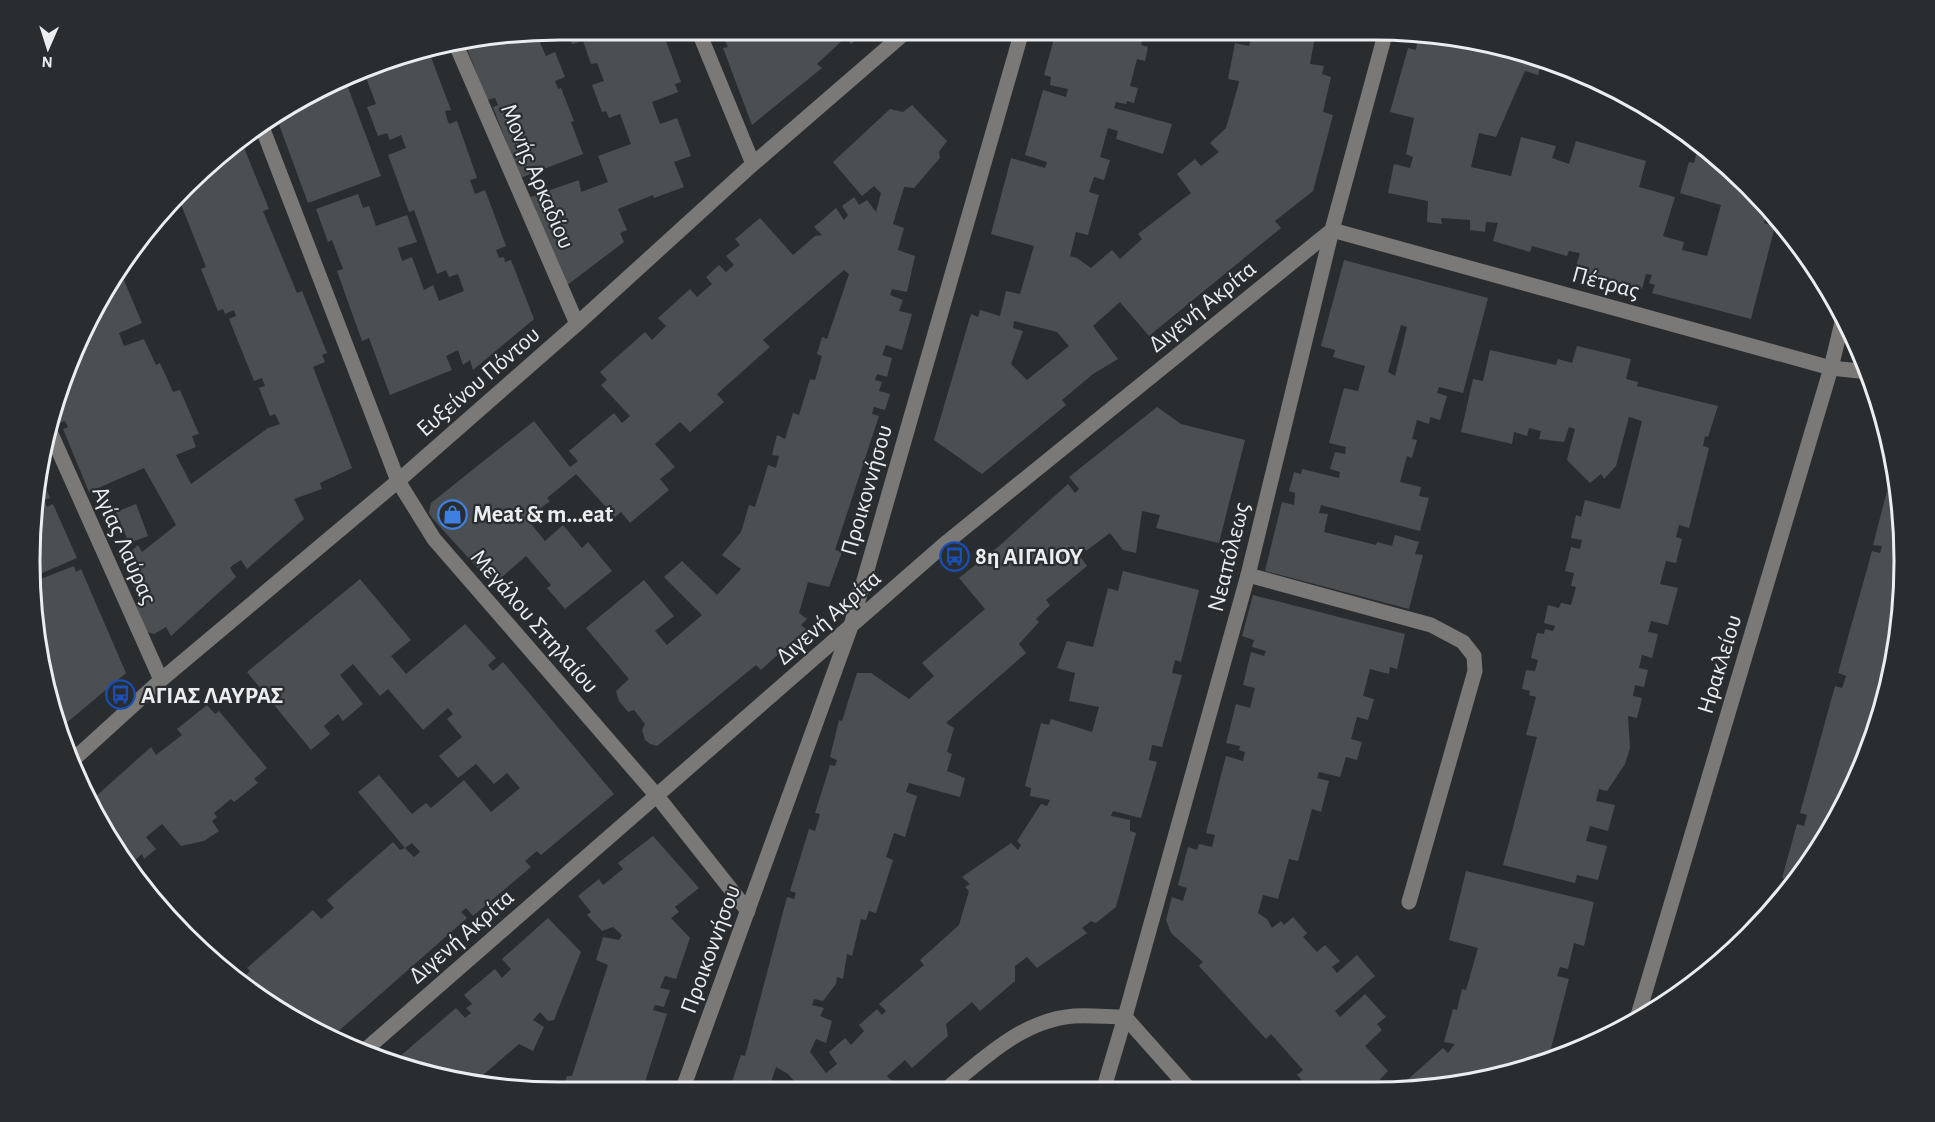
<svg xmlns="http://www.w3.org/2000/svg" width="1935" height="1122" font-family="'Alegreya Sans',sans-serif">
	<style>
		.building { fill: #4b4f52; fill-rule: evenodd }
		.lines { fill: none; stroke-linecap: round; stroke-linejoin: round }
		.minor { stroke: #7a7977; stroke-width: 15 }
		.labels { text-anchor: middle; stroke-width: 4.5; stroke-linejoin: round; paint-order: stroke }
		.street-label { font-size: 24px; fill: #ebedef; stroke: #2a2d30 }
		.poi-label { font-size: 24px; font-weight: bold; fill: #ebedef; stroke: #2a2d30; text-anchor: start }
		.rim { fill: none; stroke: #ebedef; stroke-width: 3 }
	</style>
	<rect width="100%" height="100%" fill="#2a2d30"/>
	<g class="building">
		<polygon points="567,30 662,30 681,82 675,84 678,92 652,102 660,124 677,118 691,156 674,162 684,187 654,198 653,195 618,209 627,230 620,233 624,242 566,286 530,197 579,180 581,192 608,182 598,156 631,144 620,114 609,118 606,111 602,112 592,85 604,81 597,63 591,64 583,41 572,44"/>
		<polygon points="714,30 869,30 851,44 846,37 817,64 822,68 752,125 723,48 728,47 722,35 717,37"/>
		<path d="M1056 31H1136V32L1144 34 1141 45 1148 47 1145 61 1137 59 1130 86 1138 88 1134 103 1127 101 1126 104 1116 102 1114 108 1172 124 1163 154 1116 139 1118 131 1108 128 1100 157 1110 160 1104 180 1094 177 1089 192 1099 195 1088 235 1076 232 1070 256 1077 258 1091 268 1112 250 1120 259 1142 239 1138 234 1191 193 1177 174 1195 159 1201 166 1219 152 1210 143 1226 128 1238 86 1239 81 1228 79 1235 43 1249 46 1251 38 1257 40 1260 31H1316L1310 64 1324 66 1322 74 1331 77 1323 112 1333 115 1313 191 1275 221 1281 228 1149 336 1120 302 1093 326 1118 359 1093 374 1062 400 1066 405 982 474 934 440 971 314 978 317 980 310 1000 316 1006 291 1020 294 1034 246 991 234 1011 158 1045 168 1047 162 1025 155 1043 90 1066 97 1068 89 1050 85 1051 77 1044 75ZM1014 321 1057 332 1069 346 1027 380 1011 364 1023 331 1013 328Z"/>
		<polygon points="1318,31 1357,31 1355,37 1346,34 1344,39"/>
		<polygon points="1411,32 1543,58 1538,75 1525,71 1496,137 1479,133 1471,167 1511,176 1521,137 1556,146 1552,158 1569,164 1576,141 1646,161 1639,187 1675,197 1663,236 1684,242 1682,250 1707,256 1721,205 1680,193 1689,162 1694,163 1699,144 1749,185 1771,212 1767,211 1764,223 1775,226 1751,319 1652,293 1655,285 1649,283 1652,275 1646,274 1642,289 1575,270 1580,253 1574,252 1569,251 1567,256 1532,246 1530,252 1493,241 1498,223 1486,222 1485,232 1470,230 1470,220 1441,218 1442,224 1427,222 1428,201 1388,193 1394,164 1410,168 1413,157 1406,154 1414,118 1390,112 1408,48 1416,50 1417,43 1409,40"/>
		<polygon points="542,33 542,36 538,38 546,56 555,52 565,77 555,81 558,89 561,88 574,121 571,122 583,154 520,178 493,107 498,105 495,98 487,100 466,46"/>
		<polygon points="429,52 451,110 445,111 447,119 449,124 457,121 477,178 470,180 475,194 485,190 506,246 496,250 499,258 504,257 505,262 511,260 534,319 473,370 470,360 463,365 458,350 446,356 452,370 390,395 369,338 362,341 337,271 343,269 332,240 328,242 316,209 358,194 363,208 369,206 376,226 407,215 417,242 398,248 402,261 412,257 424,290 433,285 439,301 464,291 458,274 449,277 446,270 437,274 414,210 409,212 388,155 406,148 401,135 390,140 387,133 378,136 367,107 376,104 364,72 391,58"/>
		<polygon points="346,82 381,176 308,203 277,119"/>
		<polygon points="912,105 947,141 939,152 940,158 914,188 904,187 893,224 904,228 898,250 915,256 907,292 892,289 890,295 903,300 899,311 912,314 902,350 886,345 882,355 892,358 887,377 877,374 875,380 882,382 879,391 890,394 885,410 874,407 872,414 879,416 835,550 842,552 829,587 808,582 799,613 807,619 801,625 806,629 761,670 756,665 657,746 650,744 645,740 642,730 645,724 634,710 628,712 619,701 616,691 629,679 586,628 644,580 674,616 655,631 667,645 702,615 664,577 682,561 717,595 741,569 722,555 741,532 749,505 755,507 768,465 776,468 779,456 772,455 777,435 785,439 793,413 799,415 810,379 815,380 822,356 817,354 822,337 827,339 849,274 844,270 763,340 770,347 717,394 724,402 690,432 680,422 655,444 675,467 660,479 669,490 630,523 621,512 615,517 576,474 547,498 550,501 527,519 545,541 563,525 582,548 588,542 612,571 565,609 547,588 551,585 526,556 493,585 433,519 429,513 431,503 534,421 570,467 578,461 569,451 614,413 622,423 630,416 601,385 607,380 600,372 645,332 652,340 666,326 658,318 690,289 697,297 712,284 706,277 719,265 726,272 734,265 726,256 740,245 735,239 760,218 793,255 815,236 822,235 814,227 836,208 844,220 848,215 842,206 854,197 859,205 867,200 876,212 881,193 874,186 862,196 833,162 890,109 903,112"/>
		<polygon points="240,138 269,209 263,211 297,293 302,291 327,353 322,355 325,362 313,367 352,468 320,483 322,489 294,499 304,519 247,569 241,560 233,565 230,568 236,577 171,636 166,627 154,634 147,632 135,603 140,601 122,559 138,545 142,552 176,525 144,468 89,492 63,429 68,427 65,421 57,424 53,413 112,283 123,278 142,323 119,333 124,346 144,339 156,365 160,363 173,392 180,390 199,434 192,436 196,447 176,455 191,484 268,428 280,424 275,414 270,416 259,388 265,386 262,378 254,381 229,319 236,316 234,310 225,314 223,309 218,311 201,269 206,267 180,202"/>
		<path d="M1344 260 1488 298 1463 393 1439 387 1437 393 1447 396 1440 420 1430 417 1429 424 1417 420 1412 439 1417 440 1412 458 1407 456 1400 482 1421 487 1419 496 1429 498 1420 531 1321 505 1319 513 1328 514 1324 532 1376 545 1377 542 1392 546 1395 535 1419 542 1415 554 1423 555 1409 609 1265 571 1282 502 1294 505 1295 493 1289 491 1294 472 1301 474 1302 469 1339 478 1340 472 1330 469 1335 452 1345 454 1346 447 1329 443 1344 388 1358 391 1365 366 1333 357 1335 350 1321 346ZM1401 325 1407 327 1395 376 1388 372Z"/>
		<polygon points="1577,346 1631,359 1626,379 1638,382 1637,386 1718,406 1708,437 1705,436 1703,446 1709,448 1689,528 1679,525 1676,537 1682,539 1676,563 1666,561 1660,584 1678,588 1668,625 1651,621 1648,632 1658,634 1652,658 1642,655 1639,668 1648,670 1644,687 1635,685 1633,696 1642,698 1637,718 1628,716 1630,748 1625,764 1607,791 1599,789 1596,801 1615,805 1608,831 1590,826 1586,841 1607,846 1598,880 1577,875 1575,883 1503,865 1537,737 1526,735 1536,697 1529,695 1530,691 1522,689 1526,670 1535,671 1538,660 1531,658 1537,633 1544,634 1545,629 1553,631 1555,626 1544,623 1548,605 1559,608 1561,603 1571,605 1576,587 1571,586 1574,573 1565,571 1571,547 1580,549 1582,540 1571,538 1576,515 1581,517 1585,500 1620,509 1642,421 1629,417 1616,466 1604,479 1601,474 1590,483 1567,460 1575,429 1569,427 1564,442 1539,439 1541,431 1529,428 1527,436 1514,432 1512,444 1461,432 1473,379 1483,381 1490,350 1556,365 1558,359 1572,363"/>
		<polygon points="1157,407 1181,424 1245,440 1219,543 1156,528 1160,515 1142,511 1136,553 1123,550 1110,533 1086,551 1084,547 1077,552 1087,566 1046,600 1050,605 1036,619 1039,622 1019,644 1026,653 946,723 954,728 947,752 952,754 947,771 965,778 960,797 909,783 906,792 917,796 905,837 894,833 886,857 893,860 876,913 869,911 866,920 861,919 852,956 847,954 843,979 837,977 836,984 823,1001 814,999 812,1005 824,1008 820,1016 832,1021 826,1043 816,1039 810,1052 826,1073 837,1064 829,1052 845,1038 851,1045 864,1031 859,1025 877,1009 882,1015 886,1011 879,1004 924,965 920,960 959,925 969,891 965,887 970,884 962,877 1011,843 1018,850 1021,845 1017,841 1041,804 1047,806 1050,800 1030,796 1031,788 1025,786 1041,723 1049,725 1051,719 1092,732 1099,707 1069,701 1075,673 1057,668 1067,641 1093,647 1108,588 1118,591 1123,571 1199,590 1181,662 1175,660 1172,673 1182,675 1162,747 1152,745 1149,760 1157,762 1141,818 1113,811 1111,816 1130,820 1130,831 1136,833 1116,907 1096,923 1091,921 1082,928 1087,933 1037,968 1027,957 1015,966 1015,981 980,1011 972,1002 946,1024 948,1036 912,1068 905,1060 887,1076 897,1086 892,1091 803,1091 788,1074 776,1067 768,1091 729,1091 741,1055 745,1056 787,897 794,899 796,893 790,891 809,829 815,831 820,814 815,813 830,765 835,766 837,760 830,757 839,720 842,721 857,673 871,673 909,699 934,676 922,663 985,609 959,578 998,547 1068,484 1075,493 1079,489 1069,477"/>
		<polygon points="1895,460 1905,561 1895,664 1865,764 1816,856 1787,890 1790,880 1782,878 1797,824 1804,826 1807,815 1800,813 1835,686 1842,688 1844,683 1846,676 1838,673 1872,551 1880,553 1882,546 1873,545"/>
		<polygon points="41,477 50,498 44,500 47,507 53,504 77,558 33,577 30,561"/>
		<polygon points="136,504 148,536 129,543 116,512"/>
		<polygon points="74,566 76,572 81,569 126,673 58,730 33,582"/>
		<polygon points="360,579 411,640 391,656 406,674 465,624 496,658 488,665 493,671 503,662 614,794 541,855 537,851 525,861 531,867 473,916 466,908 461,912 467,918 333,1036 266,1003 235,973 238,970 244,977 250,971 247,968 313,910 321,919 334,908 327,900 393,842 400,850 405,848 414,857 420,852 412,843 405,848 358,792 379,775 412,814 426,803 431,808 464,780 491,812 520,788 507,773 494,784 476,764 458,778 439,756 462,737 447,719 453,714 448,708 423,730 388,689 380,696 353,664 340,675 363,704 343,721 338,714 324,726 330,734 311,750 247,672"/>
		<polygon points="1253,595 1405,634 1397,669 1390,667 1389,674 1370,669 1363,696 1374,699 1368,720 1357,717 1351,739 1362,742 1357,760 1346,757 1340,777 1319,772 1317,778 1329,781 1321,812 1312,809 1298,861 1289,859 1278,899 1263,895 1258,913 1267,919 1272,928 1281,921 1284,925 1293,917 1307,933 1303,937 1317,952 1325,945 1340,961 1332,967 1337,973 1357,955 1375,976 1335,1011 1340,1017 1365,994 1386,1017 1377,1024 1382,1030 1365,1046 1388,1071 1376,1084 1382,1091 1312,1091 1297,1075 1303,1070 1271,1034 1266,1039 1199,966 1203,962 1171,933 1166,920 1172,897 1183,901 1185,894 1187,888 1178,885 1188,847 1197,850 1199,844 1212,847 1215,835 1206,833 1226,756 1243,761 1245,752 1239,750 1240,746 1226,743 1236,704 1250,708 1255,688 1243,685 1251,652 1264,656 1266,651 1252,647 1254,640 1242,636"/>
		<polygon points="207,705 215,714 219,711 267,768 254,779 258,783 234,802 231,799 214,813 217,817 212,821 219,831 204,841 181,846 162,824 146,837 156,849 144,859 142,854 130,865 94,798 151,747 156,755 182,735 177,729"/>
		<polygon points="653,836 699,888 675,907 679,912 671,918 690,938 676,979 665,976 660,988 670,990 664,1007 655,1005 653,1010 667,1014 644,1085 637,1082 633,1091 562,1091 567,1076 572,1076 608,965 596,960 603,937 619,940 622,935 613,927 602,931 587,915 591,912 578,896 599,879 603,885 623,869 618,863"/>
		<polygon points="1466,871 1594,902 1584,946 1574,943 1568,969 1560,967 1557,976 1569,979 1548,1060 1536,1057 1533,1066 1409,1091 1395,1091 1443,1048 1448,1053 1455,1044 1444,1042 1453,1009 1457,1010 1462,989 1466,990 1478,948 1449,940"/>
		<polygon points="1779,890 1786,892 1775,906"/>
		<polygon points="548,918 581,952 554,1020 548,1021 540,1012 533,1020 544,1027 533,1051 519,1044 476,1081 405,1067 398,1058 456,1008 465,1018 471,1013 466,1008 472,1004 464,995 495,969 502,978 511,969 502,959"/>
	</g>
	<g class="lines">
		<g class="minor">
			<polyline points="698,30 753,164"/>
			<polyline points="457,47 577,324"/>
			<polyline points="262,127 398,481 434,539 657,796 748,911"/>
			<polyline points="1332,230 1831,368 1869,372"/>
			<polyline points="48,427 161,680"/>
			<polyline points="1248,575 1431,625 1463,642 1474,656 1475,671 1409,902"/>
			<polyline points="73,760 161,680 398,481 577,324 753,164 908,30"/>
			<polyline points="1636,1022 1831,368 1843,318"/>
			<polyline points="364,1051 947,542 1332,230"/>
			<polyline points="682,1091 850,629 1022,31"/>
			<path d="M944 1091C983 1059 1022 1020 1074 1016 1091 1015 1109 1017 1125 1017L1191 1091"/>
			<polyline points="1103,1091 1125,1017 1248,575 1332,230 1386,31"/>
		</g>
	</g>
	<defs>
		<symbol id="shop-ring" viewBox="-11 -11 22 22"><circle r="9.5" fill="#2a2d30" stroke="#3f7fe0" stroke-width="1.5"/><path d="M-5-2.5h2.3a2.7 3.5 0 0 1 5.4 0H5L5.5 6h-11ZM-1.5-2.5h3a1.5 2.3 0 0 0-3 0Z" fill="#3f7fe0"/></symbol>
		<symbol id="bus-ring" viewBox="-11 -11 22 22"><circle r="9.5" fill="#2a2d30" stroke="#1a4fb4" stroke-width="1.5"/><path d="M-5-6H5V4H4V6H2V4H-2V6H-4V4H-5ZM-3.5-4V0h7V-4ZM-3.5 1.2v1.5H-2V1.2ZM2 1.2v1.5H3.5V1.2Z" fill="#1a4fb4"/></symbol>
	</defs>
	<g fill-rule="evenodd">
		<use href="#shop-ring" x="436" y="498" width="33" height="33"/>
		<use href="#bus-ring" x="938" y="540" width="33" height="33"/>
		<use href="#bus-ring" x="104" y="678" width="33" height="33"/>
	</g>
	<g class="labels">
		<g class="street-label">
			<text transform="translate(538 176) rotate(67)" y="8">Μονής Αρκαδίου</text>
			<text transform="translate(1606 282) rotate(15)" y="8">Πέτρας</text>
			<text transform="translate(1202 306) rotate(-39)" y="8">Διγενή Ακρίτα</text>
			<text transform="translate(478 381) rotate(-41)" y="8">Ευξείνου Πόντου</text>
			<text transform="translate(866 490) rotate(-74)" y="8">Προικοννήσου</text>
			<text transform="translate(125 545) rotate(66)" y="8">Αγίας Λαύρας</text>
			<text transform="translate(1228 557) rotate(-76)" y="8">Νεαπόλεως</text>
			<text transform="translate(828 617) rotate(-41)" y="8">Διγενή Ακρίτα</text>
			<text transform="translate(535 621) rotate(49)" y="8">Μεγάλου Σπηλαίου</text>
			<text transform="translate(1719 664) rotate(-73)" y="8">Ηρακλείου</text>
			<text transform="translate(461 936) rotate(-41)" y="8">Διγενή Ακρίτα</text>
			<text transform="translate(710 949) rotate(-70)" y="8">Προικοννήσου</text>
		</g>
		<g class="poi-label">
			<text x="473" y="522">Meat &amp; m...eat</text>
			<text x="975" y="564">8η ΑΙΓΑΙΟΥ</text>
			<text x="141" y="703">ΑΓΙΑΣ ΛΑΥΡΑΣ</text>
		</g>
	</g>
	<path d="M0 0H1935V1122H0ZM560 40H1374A520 520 0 0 1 1894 560V562A520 520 0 0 1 1374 1082H560A520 520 0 0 1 40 562V560A520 520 0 0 1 560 40Z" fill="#2a2d30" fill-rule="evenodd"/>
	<path class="rim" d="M560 40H1374A520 520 0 0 1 1894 560V562A520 520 0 0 1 1374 1082H560A520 520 0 0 1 40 562V560A520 520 0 0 1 560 40Z"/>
	<g transform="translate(48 48) rotate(183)" stroke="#2a2d30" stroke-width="4.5" paint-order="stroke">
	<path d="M0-4.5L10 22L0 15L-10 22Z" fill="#ebedef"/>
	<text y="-9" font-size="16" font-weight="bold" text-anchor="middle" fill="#ebedef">N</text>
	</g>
</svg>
